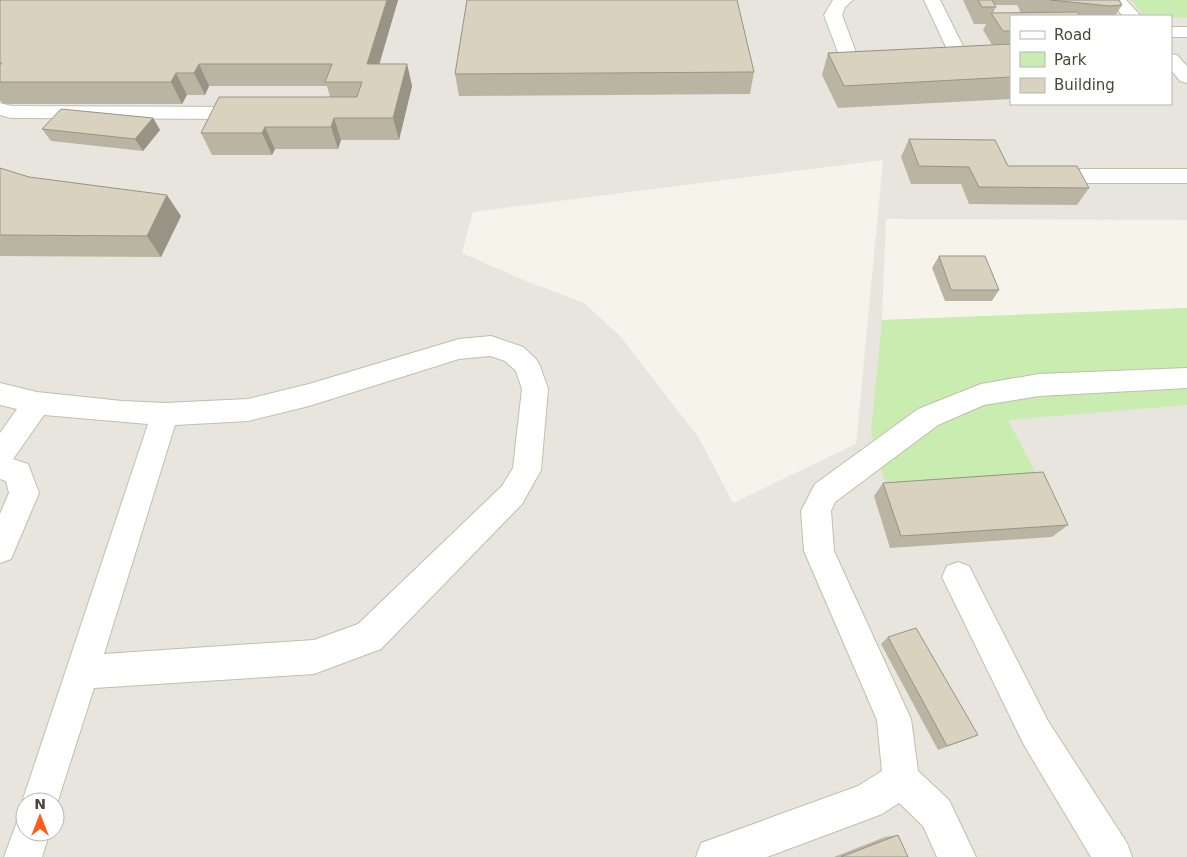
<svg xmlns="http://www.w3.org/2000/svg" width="1187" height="857" font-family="'DejaVu Sans',sans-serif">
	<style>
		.industrial { fill: #e8e5de; fill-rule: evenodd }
		.green { fill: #c9ecb1 }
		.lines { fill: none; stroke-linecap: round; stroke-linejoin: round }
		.minor-casing { stroke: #c2beac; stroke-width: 2 }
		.minor { fill: #fff; fill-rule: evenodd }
		.wall { fill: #bab5a3; fill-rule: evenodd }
		.shaded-wall { fill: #979385 }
		.building { fill: #d8d2be; stroke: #979385 }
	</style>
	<rect width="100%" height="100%" fill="#f6f4ea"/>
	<path class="industrial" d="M0 0H1187V220L886 219 882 320 1187 308V857H0ZM1011 16H1171V104H1011ZM883 160 856 444 733 503 699 438 620 336 584 303 526 281 462 253 473 212ZM25 802H55V832H25Z"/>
	<g class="green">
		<polygon points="1131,0 1187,0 1187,18 1144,16"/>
		<polygon points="1187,308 1187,405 1008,420 1037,475 886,485 871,432 882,320"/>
	</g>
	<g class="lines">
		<defs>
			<g id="minor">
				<polygon points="833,0 853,0 845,7 842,15 861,66 858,70 852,72 846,70 843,66 824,15"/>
				<polygon points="924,0 940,0 971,62 968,66 962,67 956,66 953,62"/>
				<polygon points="1109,0 1126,0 1141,16 1123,16"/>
				<rect x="1171" y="27" width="16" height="10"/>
				<polygon points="1171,54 1177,55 1187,66 1187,83 1180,81 1171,70"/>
				<polygon points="0,103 12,106 248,107 255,109 258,113 255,117 248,119 11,118 0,115"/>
				<polygon points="1070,169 1187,169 1187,183 1070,183 1063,181 1059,176 1063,171"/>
				<path d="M491 336 523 347 536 359 540 366 548 389 541 470 522 504 381 649 314 674 94 688 55 810V802H25V810L22 802 148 424 44 415 13 459 28 464 39 493 11 559 0 563V514L9 493 6 481 0 479V433L17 409 0 405V383L37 392 122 401 165 403 248 399 309 384 459 339ZM490 356 505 361 516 371 522 389 513 468 502 486 358 624 314 640 104 654 175 425 248 421 309 406 459 359Z"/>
				<polygon points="1187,368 1187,388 1039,396 984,405 938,425 835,502 831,511 834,551 911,719 918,771 949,800 976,857 937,857 923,826 899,803 882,814 869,819 767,857 696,857 701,843 858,786 882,771 877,720 804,551 801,511 815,484 918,409 981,384 1039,374"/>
				<polygon points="958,562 969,566 1048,721 1127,843 1132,857 1091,857 1024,745 942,577 947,566"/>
				<polygon points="25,816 25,832 50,832 42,857 4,857 18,819"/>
			</g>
		</defs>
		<use href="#minor" class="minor-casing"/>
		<use href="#minor" class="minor"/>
	</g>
	<g class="wall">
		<polygon points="0,0 398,0 379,64 407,64 412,86 399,140 341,140 338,149 275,149 272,155 212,155 201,133 330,97 327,86 209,86 205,95 187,95 182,104 3,104 0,100"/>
		<path d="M963 0H1119L1122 5 1115 16H1011V99L838 108 822 75 828 53 992 45 983 30 986 24H974ZM995 6V5H1017L1021 13H993L996 7Z"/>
		<polygon points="754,72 750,94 459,96 455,74"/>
		<polygon points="153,118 160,130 143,151 51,141 42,129"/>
		<polygon points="909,139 1008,166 1089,188 1077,205 969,204 961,184 911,184 901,157"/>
		<polygon points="0,168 29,177 181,216 161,257 0,256"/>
		<polygon points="939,256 999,290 992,301 945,301 932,268"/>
		<polygon points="883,483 1068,525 1052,537 890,548 874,496"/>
		<polygon points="888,637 978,735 938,750 881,644"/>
		<polygon points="898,835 908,857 834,857 885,837"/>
	</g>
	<g class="shaded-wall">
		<polygon points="387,0 398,0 373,86 367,64"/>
		<polygon points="199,64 209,86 205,95 194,73"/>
		<polygon points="407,64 412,86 399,140 393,118"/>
		<polygon points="176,73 187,95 182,104 171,82"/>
		<polygon points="153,118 160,130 143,151 135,139"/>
		<polygon points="334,118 341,140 338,149 331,127"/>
		<polygon points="265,127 275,149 272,155 262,133"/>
		<polygon points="167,195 181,216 161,257 147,236"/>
	</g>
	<g class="building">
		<polygon points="0,0 387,0 367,64 407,64 393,118 334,118 331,127 265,127 262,133 201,133 219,97 357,97 362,82 325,82 332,64 199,64 194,73 176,73 171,82 0,82 0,65 2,63 0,63"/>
		<polygon points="467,0 737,0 754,72 455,74"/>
		<polygon points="978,0 992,0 996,7 982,7"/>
		<polygon points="1050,0 1119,0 1122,5 1110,6"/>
		<polygon points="1077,12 1080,16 1011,16 1011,31 1003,31 991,13"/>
		<polygon points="1011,44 1011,77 844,86 828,53"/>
		<polygon points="61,109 153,118 135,139 42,129"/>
		<polygon points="909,139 995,140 1008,166 1077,166 1089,188 979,187 969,167 919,166"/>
		<polygon points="0,168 29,177 167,195 147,236 0,235"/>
		<polygon points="939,256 985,256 999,290 951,290"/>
		<polygon points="1043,472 1068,525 901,536 883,483"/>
		<polygon points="916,628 978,735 947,746 888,637"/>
		<polygon points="898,835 908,857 841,857"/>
	</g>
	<rect x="1010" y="15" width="162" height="90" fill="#ffffff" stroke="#b7b5af"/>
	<rect x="1020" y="31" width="25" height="8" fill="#ffffff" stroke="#b7b5af"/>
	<text x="1054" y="40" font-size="15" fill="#4a4637">Road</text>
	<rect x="1020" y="52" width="25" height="15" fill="#c9ecb1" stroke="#b7b5af"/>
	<text x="1054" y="65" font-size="15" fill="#4a4637">Park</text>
	<rect x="1020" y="78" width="25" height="15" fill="#d8d2be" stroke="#b7b5af"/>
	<text x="1054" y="90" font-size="15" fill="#4a4637">Building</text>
	<g transform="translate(40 817)"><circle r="24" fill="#ffffff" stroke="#b7b5af"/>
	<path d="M0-4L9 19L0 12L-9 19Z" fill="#ff5c18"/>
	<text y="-8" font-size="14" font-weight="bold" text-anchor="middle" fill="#4a4637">N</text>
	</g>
</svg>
